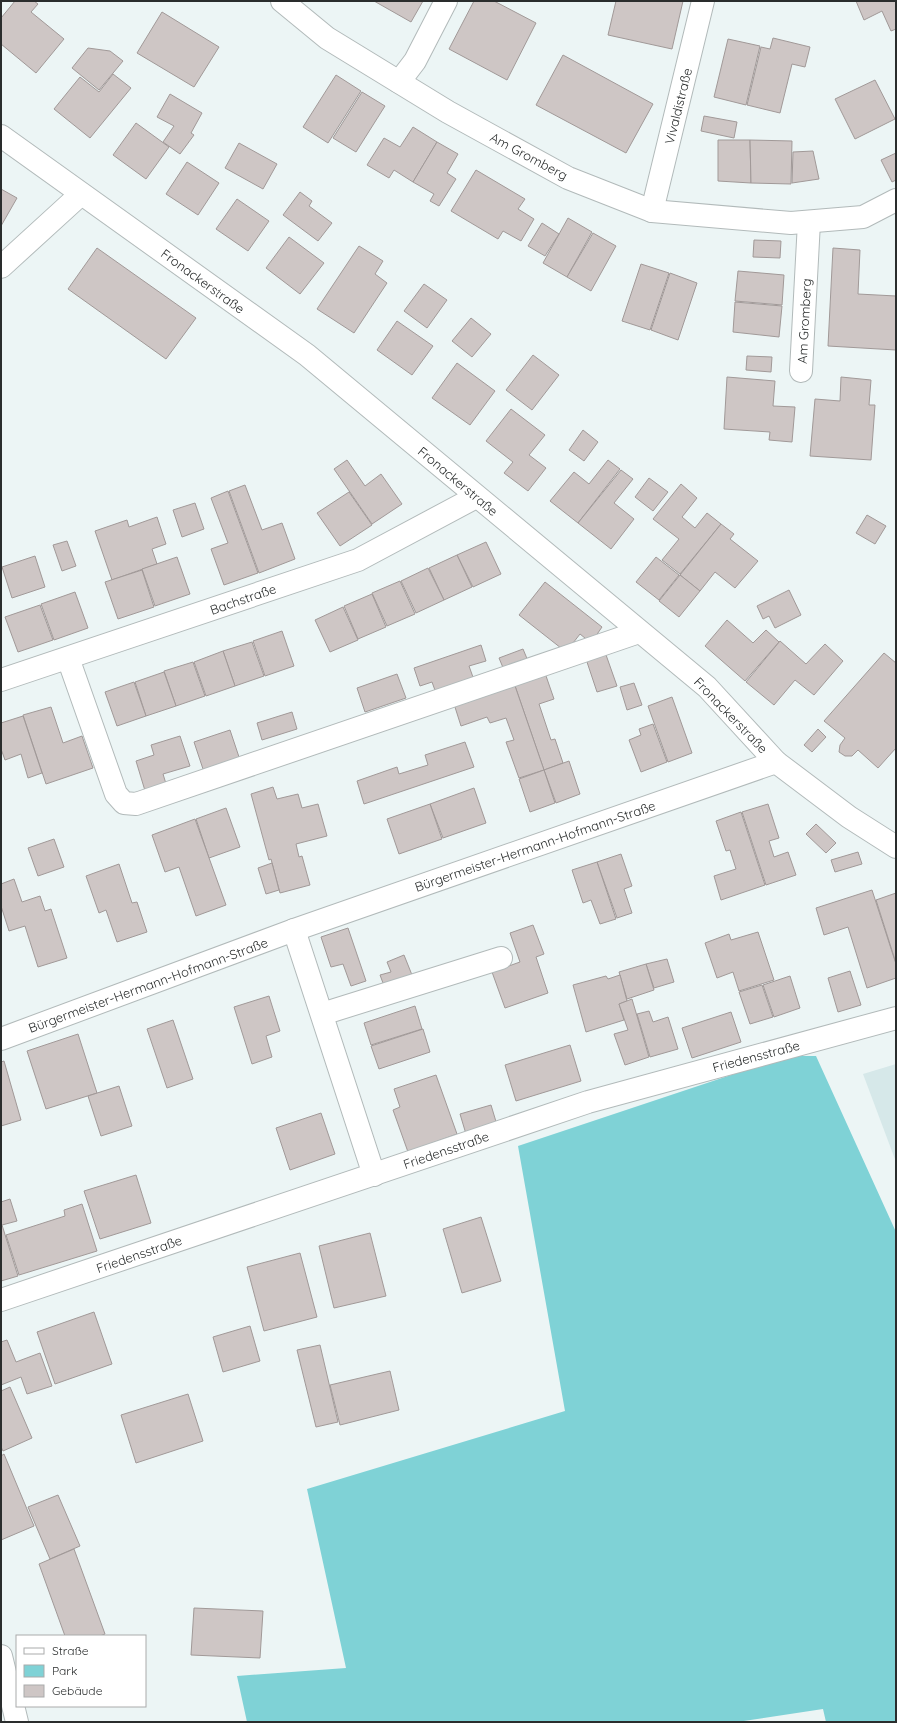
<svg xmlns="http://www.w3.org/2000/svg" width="897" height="1723" font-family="Quicksand,sans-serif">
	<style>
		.built { fill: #d6e8e9 }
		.green { fill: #7fd2d6 }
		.building { fill: #cec6c5; stroke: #a19998 }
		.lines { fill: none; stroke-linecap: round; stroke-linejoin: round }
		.minor-casing { stroke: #b2baba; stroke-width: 24 }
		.minor { stroke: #fff; stroke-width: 22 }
		.labels { text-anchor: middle; stroke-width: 4; stroke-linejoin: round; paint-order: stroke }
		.street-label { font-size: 13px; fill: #2a2d2d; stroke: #fff }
	</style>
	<rect width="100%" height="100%" fill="#ecf5f5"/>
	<polygon class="built" points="896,1064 896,1162 863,1074"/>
	<polygon class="green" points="788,1056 816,1056 896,1232 896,1722 826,1722 823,1709 737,1722 247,1722 237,1676 346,1668 307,1489 565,1411 518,1146"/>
	<g class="building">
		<polygon points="15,1 34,1 38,4 31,12 64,39 36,73 1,44 1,18"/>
		<polygon points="374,1 423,1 411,22"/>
		<polygon points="474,1 494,1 536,23 507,80 449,49"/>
		<polygon points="616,1 683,1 672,49 608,35"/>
		<polygon points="856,1 896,1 896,29 891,31 882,11 864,20"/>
		<polygon points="162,12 219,47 194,87 137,53"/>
		<polygon points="773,38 810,47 805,67 792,64 780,113 747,105 761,47 770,49"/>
		<polygon points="728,39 760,46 746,105 714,97"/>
		<polygon points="88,48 110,51 123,61 99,90 72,68"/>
		<polygon points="563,55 653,104 626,153 536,105"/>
		<polygon points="113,74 131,88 90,138 54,109 80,77 99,92"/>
		<polygon points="336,75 361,91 328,143 303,127"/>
		<polygon points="875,80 895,119 855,139 835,99"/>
		<polygon points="362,92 385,106 356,152 333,138"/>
		<polygon points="170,94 202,113 191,133 194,135 180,154 163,142 174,126 157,117"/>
		<polygon points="704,116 737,122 734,138 701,131"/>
		<polygon points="136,123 169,147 146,179 113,155"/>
		<polygon points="413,127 437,142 413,182 394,170 389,178 367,165 384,138 400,147"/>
		<polygon points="718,140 750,140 751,183 718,181"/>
		<polygon points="750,140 792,141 791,184 751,183"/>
		<polygon points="437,142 458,154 447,173 456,179 439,206 430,201 434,194 413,182"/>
		<polygon points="239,143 277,164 263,189 225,168"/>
		<polygon points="813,151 819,179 792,183 793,152"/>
		<polygon points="896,153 896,180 892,182 881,160"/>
		<polygon points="187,162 219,183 198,215 166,194"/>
		<polygon points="476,170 525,199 518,209 534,219 521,241 503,231 498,239 451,211"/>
		<polygon points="1,189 17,198 1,226"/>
		<polygon points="300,192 312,201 309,206 332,223 318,241 283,215"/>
		<polygon points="237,199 269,221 248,251 216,229"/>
		<polygon points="568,218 592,232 567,277 543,263"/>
		<polygon points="542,223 559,234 545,256 528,246"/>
		<polygon points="593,233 616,246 591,291 567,277"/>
		<polygon points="289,237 324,263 300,294 266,268"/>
		<polygon points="754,240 781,241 780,258 753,257"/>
		<polygon points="359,246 383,261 375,274 387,283 354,333 317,309"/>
		<polygon points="97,248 196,318 166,359 68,289"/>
		<polygon points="833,248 860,250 858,294 896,296 896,350 828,346"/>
		<polygon points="641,264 669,273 650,330 622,321"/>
		<polygon points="738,271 784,275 782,305 735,301"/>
		<polygon points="670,273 697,283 678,340 651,330"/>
		<polygon points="424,284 447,300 427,328 404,311"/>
		<polygon points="735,302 782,306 779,337 733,332"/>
		<polygon points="471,318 491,334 472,357 452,341"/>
		<polygon points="397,321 433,346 412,375 377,350"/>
		<polygon points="533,355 559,375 532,410 506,390"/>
		<polygon points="747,356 772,357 771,372 746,370"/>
		<polygon points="457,363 495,391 470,425 432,398"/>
		<polygon points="727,377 775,381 773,406 795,407 792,442 769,440 770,432 724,429"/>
		<polygon points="841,377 871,380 869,405 875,405 871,460 810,456 815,399 840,401"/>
		<polygon points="511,409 545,435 529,455 546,468 528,491 504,473 513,462 486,441"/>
		<polygon points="583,430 598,442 584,461 569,450"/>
		<polygon points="347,460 365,486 381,474 402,504 372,524 334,469"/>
		<polygon points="608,460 620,469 578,523 550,501 574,472 589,484"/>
		<polygon points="621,470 633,479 614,503 634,519 611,549 578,523"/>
		<polygon points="649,478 668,492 653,511 635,497"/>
		<polygon points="681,484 697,498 682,517 695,528 707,513 721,524 680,574 662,560 679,539 653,519"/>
		<polygon points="245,485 262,530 282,523 295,559 259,573 229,491"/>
		<polygon points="228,491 258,573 224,585 211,549 228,543 211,498"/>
		<polygon points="349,492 372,525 340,546 317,513"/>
		<polygon points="195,503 204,529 182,537 173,510"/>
		<polygon points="867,515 886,526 875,544 856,533"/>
		<polygon points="157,517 166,544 152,549 157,564 112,580 95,531 127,520 129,527"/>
		<polygon points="721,524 734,534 730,539 758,561 735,588 715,572 700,591 680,575"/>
		<polygon points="67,541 76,566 62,571 53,545"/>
		<polygon points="486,542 501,574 473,587 457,555"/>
		<polygon points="457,555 472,587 444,600 429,568"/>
		<polygon points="35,556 45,587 12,598 2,567"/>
		<polygon points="177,557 190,594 155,606 142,569"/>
		<polygon points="656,557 679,575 659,600 636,582"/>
		<polygon points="428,568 444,600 416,613 401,581"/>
		<polygon points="142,570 154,607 118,619 105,582"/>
		<polygon points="680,575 700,591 679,617 659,601"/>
		<polygon points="400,581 415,614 387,626 372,593"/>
		<polygon points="545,582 602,627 591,643 580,634 566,652 519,615"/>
		<polygon points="789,590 801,615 775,628 769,616 763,619 757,606"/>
		<polygon points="75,592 88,628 54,640 41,604"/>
		<polygon points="372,594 386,627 358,639 344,606"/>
		<polygon points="40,605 53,640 18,652 5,617"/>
		<polygon points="343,607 358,640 330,652 315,620"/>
		<polygon points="727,620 753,643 766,630 779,642 745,681 705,646"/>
		<polygon points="282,631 294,666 265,676 253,641"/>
		<polygon points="780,641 806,664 825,644 843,661 814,695 795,680 774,705 746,682"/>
		<polygon points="252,642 264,676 235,686 223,651"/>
		<polygon points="481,645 486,661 469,666 474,680 436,693 432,682 420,686 414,668"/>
		<polygon points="523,649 528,661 504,670 499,658"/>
		<polygon points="223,651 235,686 206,696 194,662"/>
		<polygon points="605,652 617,686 597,692 586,659"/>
		<polygon points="884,653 896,663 896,748 878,768 858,750 852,756 845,756 839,752 840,745 845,738 824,721"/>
		<polygon points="193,662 205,696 176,706 164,671"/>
		<polygon points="164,672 176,706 146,716 135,682"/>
		<polygon points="545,673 554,699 539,704 551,740 555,739 563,763 544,770 514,683"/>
		<polygon points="397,674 406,698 365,712 357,688"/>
		<polygon points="134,682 146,716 117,726 105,692"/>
		<polygon points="514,683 544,770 519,778 506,742 514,740 506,718 490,723 487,717 461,726 454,704"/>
		<polygon points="634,683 642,705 627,710 620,687"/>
		<polygon points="672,697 692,753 668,762 648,706"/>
		<polygon points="51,707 63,743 82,736 93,768 46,784 23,715"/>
		<polygon points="292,712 297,729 262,740 257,723"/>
		<polygon points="23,716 42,773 28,778 21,754 5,760 1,749 1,723"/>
		<polygon points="653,724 667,762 641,772 629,740 641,735 639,729"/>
		<polygon points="818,729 826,737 812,752 804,745"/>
		<polygon points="230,730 240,760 204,772 194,742"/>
		<polygon points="180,736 190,766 163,774 167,787 146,794 136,761 154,755 151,745"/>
		<polygon points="465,742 474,767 364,804 357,781 397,767 399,774 428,765 425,755"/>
		<polygon points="569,761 580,794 556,803 544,770"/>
		<polygon points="544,770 555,803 530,812 519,779"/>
		<polygon points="273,787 277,799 298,794 302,808 318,804 327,836 296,844 299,857 302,856 310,885 280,893 271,859 269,860 251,794"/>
		<polygon points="474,788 486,823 443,838 430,804"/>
		<polygon points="430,804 442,839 399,854 387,819"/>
		<polygon points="768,804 779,838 769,841 774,857 788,852 796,875 766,885 742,812"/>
		<polygon points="226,808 240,847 209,858 196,819"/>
		<polygon points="741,812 765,885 721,900 714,876 736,869 730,850 726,851 716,821"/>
		<polygon points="195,819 226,905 196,916 179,867 165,872 152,835"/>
		<polygon points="816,824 836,843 826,853 806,834"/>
		<polygon points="54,839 64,867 38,876 28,848"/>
		<polygon points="858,852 862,864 835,872 831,860"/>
		<polygon points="621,854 632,886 624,889 632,913 617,918 597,862"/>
		<polygon points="597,862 616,919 600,924 591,900 583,903 572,870"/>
		<polygon points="272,863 279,890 266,894 258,868"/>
		<polygon points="119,864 132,903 137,902 147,932 117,942 106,910 99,913 86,876"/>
		<polygon points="14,879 22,902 40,896 45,911 51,909 67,958 38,967 25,926 9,931 1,906 1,884"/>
		<polygon points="872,890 896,964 896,978 867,988 848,927 824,935 816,908"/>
		<polygon points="896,893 896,963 876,900"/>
		<polygon points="533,925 544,954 536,957 548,993 505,1008 492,972 520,962 510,933"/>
		<polygon points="348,928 366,981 351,986 343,964 331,967 321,937"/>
		<polygon points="758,932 774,980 739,991 733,972 717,978 705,943 729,934 731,940"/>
		<polygon points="404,955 414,980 386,991 380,975 391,972 387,962"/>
		<polygon points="667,959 674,982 654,988 646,964"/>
		<polygon points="646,964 654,990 627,999 619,972"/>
		<polygon points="850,971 861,1005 838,1012 828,978"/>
		<polygon points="620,975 627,1001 619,1004 624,1020 586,1032 573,985 606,976 608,979"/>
		<polygon points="790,976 800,1008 774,1017 763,985"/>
		<polygon points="762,985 773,1017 750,1024 739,992"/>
		<polygon points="269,996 280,1031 266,1036 272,1057 252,1064 234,1007"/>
		<polygon points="632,999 649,1057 625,1065 614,1034 628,1030 619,1004"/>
		<polygon points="415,1006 422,1029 371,1045 364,1023"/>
		<polygon points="649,1011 653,1022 668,1017 678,1049 650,1057 637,1014"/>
		<polygon points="731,1012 741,1042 692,1058 682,1028"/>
		<polygon points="173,1020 193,1079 167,1088 147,1029"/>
		<polygon points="423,1029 430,1052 379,1069 371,1046"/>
		<polygon points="78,1034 97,1093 46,1109 27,1051"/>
		<polygon points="570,1045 581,1081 516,1101 505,1065"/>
		<polygon points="4,1061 21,1120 1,1126 1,1062"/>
		<polygon points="436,1075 457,1134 408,1152 393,1110 400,1107 394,1089"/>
		<polygon points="119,1086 132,1126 101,1136 88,1096"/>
		<polygon points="491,1105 497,1125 466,1134 460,1114"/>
		<polygon points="321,1113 335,1154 290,1170 276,1128"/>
		<polygon points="136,1175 151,1223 100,1239 84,1191"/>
		<polygon points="10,1199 17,1221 2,1225 18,1276 1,1281 1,1202"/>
		<polygon points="82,1204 97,1251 19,1275 6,1235 65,1216 64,1210"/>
		<polygon points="481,1217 501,1281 462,1293 443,1229"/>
		<polygon points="370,1233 386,1296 334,1308 319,1246"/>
		<polygon points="300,1253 317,1317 264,1331 247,1267"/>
		<polygon points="94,1312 112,1364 55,1384 37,1332"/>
		<polygon points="250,1326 260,1361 223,1372 213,1337"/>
		<polygon points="7,1340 16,1362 40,1353 52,1386 27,1394 21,1377 1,1385 1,1342"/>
		<polygon points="320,1345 338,1422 316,1427 297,1350"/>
		<polygon points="390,1371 399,1410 340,1425 330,1385"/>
		<polygon points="10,1387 32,1438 3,1451 1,1447 1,1391"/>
		<polygon points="188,1394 203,1441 136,1463 121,1415"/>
		<polygon points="4,1454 34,1526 1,1540 1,1456"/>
		<polygon points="58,1495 80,1546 50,1559 28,1507"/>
		<polygon points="74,1549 105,1634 100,1636 65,1636 39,1564"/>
		<polygon points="194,1608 263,1611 260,1658 191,1655"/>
	</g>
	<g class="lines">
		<defs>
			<g id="minor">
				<polyline points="282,1 327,38 448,112 568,178 652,211 791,223 863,217 896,200"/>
				<polyline points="399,82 415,61 446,1"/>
				<polyline points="1,136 307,355 707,687 776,762 849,817 896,847"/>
				<polyline points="652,211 703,1"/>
				<polyline points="1,267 81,194"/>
				<polyline points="801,371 809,222"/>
				<polyline points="68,658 116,794 124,803 136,804 639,632"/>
				<polyline points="1,680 358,560 476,497"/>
				<polyline points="294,930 374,1175"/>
				<polyline points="322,1014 501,958"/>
				<polyline points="1,1039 294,930 776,762"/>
				<polyline points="1,1300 588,1102 896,1018"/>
				<polyline points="1,1656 17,1722"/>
			</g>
		</defs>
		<use href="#minor" class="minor-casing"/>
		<use href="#minor" class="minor"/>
	</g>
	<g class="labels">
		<g class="street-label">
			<text transform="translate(678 106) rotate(-76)" y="5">Vivaldistraße</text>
			<text transform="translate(529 156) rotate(28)" y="5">Am Gromberg</text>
			<text transform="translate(203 281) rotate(36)" y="5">Fronackerstraße</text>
			<text transform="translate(804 321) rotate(-87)" y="5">Am Gromberg</text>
			<text transform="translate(458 481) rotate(40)" y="5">Fronackerstraße</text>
			<text transform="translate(243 599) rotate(-19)" y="5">Bachstraße</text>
			<text transform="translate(731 715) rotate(46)" y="5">Fronackerstraße</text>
			<text transform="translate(535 846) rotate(-19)" y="5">Bürgermeister-Hermann-Hofmann-Straße</text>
			<text transform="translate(148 985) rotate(-20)" y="5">Bürgermeister-Hermann-Hofmann-Straße</text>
			<text transform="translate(756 1056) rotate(-15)" y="5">Friedensstraße</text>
			<text transform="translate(446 1150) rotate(-19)" y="5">Friedensstraße</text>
			<text transform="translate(139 1254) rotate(-19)" y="5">Friedensstraße</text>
		</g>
	</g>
	<rect width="897" height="1723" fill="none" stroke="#2a2d2d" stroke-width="4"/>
	<rect x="16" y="1635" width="130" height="72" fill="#ffffff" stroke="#aaabab"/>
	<rect x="24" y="1648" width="20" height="6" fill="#ffffff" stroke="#aaabab"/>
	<text x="52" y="1655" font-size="12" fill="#2a2d2d">Straße</text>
	<rect x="24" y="1665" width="20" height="12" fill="#7fd2d6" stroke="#aaabab"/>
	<text x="52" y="1675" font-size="12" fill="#2a2d2d">Park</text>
	<rect x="24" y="1685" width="20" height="12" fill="#cec6c5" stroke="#aaabab"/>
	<text x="52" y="1695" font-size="12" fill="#2a2d2d">Gebäude</text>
</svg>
